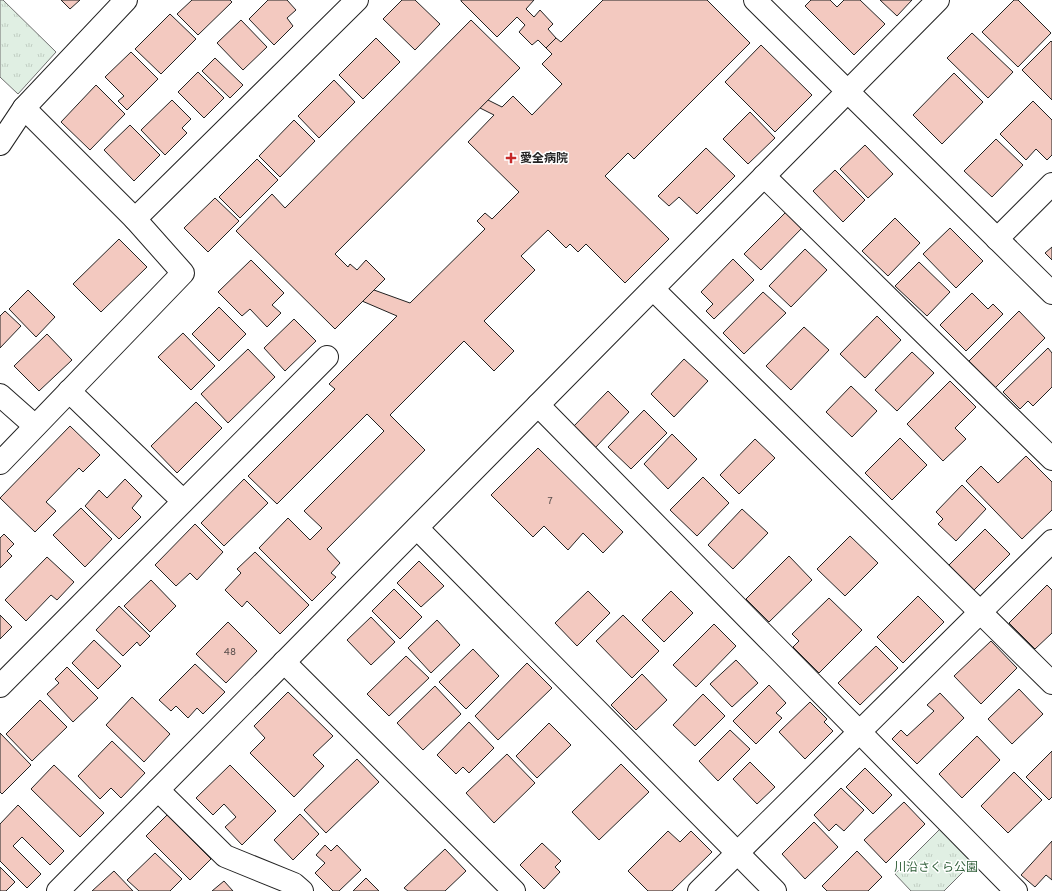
<svg xmlns="http://www.w3.org/2000/svg" width="1052" height="891" font-family="Overpass,'Noto Sans JP',sans-serif">
	<style>
		.park { fill: url(#park-tufts); stroke: #6f6f6f }
		.building { fill: #f3c9c0; stroke: #222 }
		.lines { fill: none; stroke-linecap: round; stroke-linejoin: round }
		.minor-casing { stroke: #222; stroke-width: 24 }
		.minor { stroke: #fff; stroke-width: 22 }
		.poi-dot { fill: #c62828; stroke: #fff; stroke-width: 1.5 }
		.labels { text-anchor: middle; stroke-width: 3; stroke-linejoin: round; paint-order: stroke }
		.number-label { font-size: 10px; fill: #564c4a }
		.poi-label { font-size: 12px; font-weight: bold; fill: #222; stroke: #fff; text-anchor: start }
		.park-label { font-size: 12px; fill: #2f5e38; stroke: #fff }
	</style>
	<defs>
		<pattern id="park-tufts" width="24" height="20" patternUnits="userSpaceOnUse"><rect width="24" height="20" fill="#e0efe3"/><path d="M3 7l-1-3M5 7V3M7 7l1-3M15 17l-1-3M17 17v-4M19 17l1-3" fill="none" stroke="#c0cdc2"/></pattern>
	</defs>
	<rect width="100%" height="100%" fill="#fff"/>
	<g class="park">
		<polygon points="0,0 3,0 56,52 18,94 0,77"/>
		<polygon points="942,827 975,860 944,891 911,891 895,874"/>
	</g>
	<g class="building">
		<polygon points="61,0 80,0 70,9"/>
		<polygon points="192,0 230,0 232,2 198,35 177,14"/>
		<polygon points="268,0 287,0 296,10 287,18 293,26 274,45 249,19"/>
		<polygon points="402,0 415,0 440,24 415,50 383,19"/>
		<polygon points="461,0 534,0 526,9 534,17 540,10 553,24 548,29 556,38 546,48 538,40 532,45 519,32 525,25 517,17 497,37 461,1"/>
		<polygon points="603,0 707,0 750,43 634,159 628,153 605,176 669,239 625,283 586,244 578,252 570,244 566,248 548,230 521,256 535,270 484,321 514,351 494,371 464,341 390,415 425,450 327,549 340,563 331,573 336,577 312,601 259,548 288,518 310,540 322,528 304,511 384,431 367,414 277,504 248,476 335,389 329,384 397,316 362,301 374,290 410,303 485,229 477,221 485,213 492,219 519,192 468,142 494,115 480,108 488,100 502,107 513,96 532,115 562,84 542,64 552,54 546,48 556,38 561,42"/>
		<polygon points="811,0 830,0 837,7 844,0 860,0 885,24 854,55 805,6"/>
		<polygon points="880,0 912,0 897,16"/>
		<polygon points="1014,0 1018,0 1051,33 1018,67 982,32"/>
		<polygon points="170,14 196,39 161,74 135,49"/>
		<polygon points="241,20 267,47 243,70 217,43"/>
		<polygon points="471,20 520,68 335,254 348,267 350,264 357,270 366,260 385,279 335,329 236,231 272,194 285,208"/>
		<polygon points="972,33 1013,72 988,98 947,58"/>
		<polygon points="376,38 400,62 363,99 339,75"/>
		<polygon points="1051,41 1052,42 1052,100 1022,70"/>
		<polygon points="761,45 812,95 775,132 725,82"/>
		<polygon points="131,52 158,79 127,110 118,101 124,96 105,77"/>
		<polygon points="215,58 243,85 230,98 202,71"/>
		<polygon points="198,72 224,98 204,118 178,92"/>
		<polygon points="954,73 983,102 942,144 913,115"/>
		<polygon points="334,80 355,102 319,138 298,116"/>
		<polygon points="96,85 125,114 90,150 61,122"/>
		<polygon points="172,100 191,119 182,128 187,133 165,155 141,130"/>
		<polygon points="1033,101 1052,120 1052,155 1047,160 1036,149 1026,160 1000,134"/>
		<polygon points="750,112 775,138 748,164 723,139"/>
		<polygon points="294,120 315,141 280,177 259,156"/>
		<polygon points="130,125 160,155 134,181 104,150"/>
		<polygon points="996,139 1023,165 992,197 964,171"/>
		<polygon points="865,145 893,174 868,198 840,169"/>
		<polygon points="706,148 735,176 697,214 679,197 669,206 658,196"/>
		<polygon points="257,159 278,180 240,218 219,197"/>
		<polygon points="835,170 865,200 843,222 813,191"/>
		<polygon points="215,198 239,221 208,252 184,228"/>
		<polygon points="786,212 802,228 761,270 744,254"/>
		<polygon points="895,218 920,243 888,276 862,251"/>
		<polygon points="950,228 983,261 956,288 923,254"/>
		<polygon points="119,239 147,267 101,312 73,284"/>
		<polygon points="1052,247 1052,260 1045,253"/>
		<polygon points="805,249 827,270 791,307 769,286"/>
		<polygon points="733,259 754,280 714,319 706,311 713,304 701,292"/>
		<polygon points="251,260 284,293 272,305 281,313 267,327 250,309 242,316 218,292"/>
		<polygon points="919,262 950,292 927,316 895,286"/>
		<polygon points="28,290 55,317 36,337 9,309"/>
		<polygon points="763,292 786,313 744,354 723,333"/>
		<polygon points="972,293 988,309 993,304 1003,314 966,351 940,325"/>
		<polygon points="219,307 246,334 219,361 192,334"/>
		<polygon points="5,311 21,326 0,348 0,316"/>
		<polygon points="1019,311 1045,338 995,388 969,361"/>
		<polygon points="877,316 901,340 865,378 840,354"/>
		<polygon points="294,319 316,341 285,371 264,348"/>
		<polygon points="804,327 829,350 791,390 766,366"/>
		<polygon points="183,333 215,366 191,390 158,357"/>
		<polygon points="47,334 72,360 39,391 14,366"/>
		<polygon points="1048,348 1052,353 1052,387 1033,406 1028,401 1020,409 1003,392"/>
		<polygon points="248,349 275,377 228,423 201,394"/>
		<polygon points="912,352 934,373 897,411 875,390"/>
		<polygon points="684,359 708,381 674,417 651,394"/>
		<polygon points="950,381 976,407 955,428 966,439 943,461 907,424"/>
		<polygon points="851,386 877,411 852,437 826,412"/>
		<polygon points="608,391 629,412 595,448 573,427"/>
		<polygon points="196,402 222,428 177,473 151,446"/>
		<polygon points="644,410 667,433 631,469 608,447"/>
		<polygon points="70,426 100,455 83,472 79,468 46,502 56,511 35,532 0,498"/>
		<polygon points="672,434 697,459 668,489 644,464"/>
		<polygon points="900,438 927,465 892,500 865,473"/>
		<polygon points="755,439 775,458 739,494 720,475"/>
		<polygon points="538,448 623,532 603,553 583,533 568,550 544,526 533,537 491,495"/>
		<polygon points="1026,456 1052,482 1052,510 1022,539 966,481 981,466 998,483"/>
		<polygon points="703,477 729,503 697,536 670,510"/>
		<polygon points="125,479 142,496 132,508 141,517 119,539 85,506 99,490 107,498"/>
		<polygon points="244,479 268,503 224,546 201,523"/>
		<polygon points="962,485 986,509 956,541 938,524 943,519 936,512"/>
		<polygon points="81,508 112,539 85,567 53,535"/>
		<polygon points="742,509 768,533 733,569 708,545"/>
		<polygon points="195,524 223,552 197,580 190,573 176,586 155,565"/>
		<polygon points="985,529 1010,554 974,590 949,565"/>
		<polygon points="4,534 14,544 7,551 12,556 0,568 0,538"/>
		<polygon points="850,536 878,563 845,596 817,569"/>
		<polygon points="255,552 309,605 280,634 247,601 242,607 225,590 241,573 237,569"/>
		<polygon points="789,556 812,580 769,622 746,599"/>
		<polygon points="47,557 74,582 57,600 51,595 26,621 5,600"/>
		<polygon points="419,561 444,586 421,607 397,583"/>
		<polygon points="151,580 176,606 150,632 124,606"/>
		<polygon points="1047,585 1052,590 1052,633 1035,649 1009,623"/>
		<polygon points="394,589 422,617 400,639 372,611"/>
		<polygon points="588,591 610,613 577,646 555,623"/>
		<polygon points="671,591 693,613 664,642 642,620"/>
		<polygon points="918,596 944,622 903,663 877,637"/>
		<polygon points="829,598 862,630 819,673 793,647 799,641 792,634"/>
		<polygon points="119,606 150,636 140,646 137,642 123,656 96,630"/>
		<polygon points="0,615 12,627 0,639"/>
		<polygon points="623,615 659,651 632,678 596,641"/>
		<polygon points="371,617 395,642 371,665 347,640"/>
		<polygon points="437,620 460,645 431,673 408,648"/>
		<polygon points="228,622 257,651 226,683 196,654"/>
		<polygon points="714,624 736,646 696,687 673,665"/>
		<polygon points="94,640 121,666 98,689 72,663"/>
		<polygon points="991,641 1017,668 981,704 954,676"/>
		<polygon points="876,646 898,668 860,705 838,683"/>
		<polygon points="473,649 499,676 466,709 439,682"/>
		<polygon points="406,656 429,678 389,716 367,694"/>
		<polygon points="736,660 758,683 732,707 710,684"/>
		<polygon points="527,663 552,688 498,740 475,716"/>
		<polygon points="195,664 225,692 203,714 197,708 188,718 176,706 171,711 159,700"/>
		<polygon points="67,667 98,698 73,722 47,694 59,683 55,679"/>
		<polygon points="642,674 667,700 636,730 611,705"/>
		<polygon points="769,685 786,703 776,713 782,718 756,744 733,721"/>
		<polygon points="435,686 461,714 423,750 397,723"/>
		<polygon points="1019,689 1043,714 1012,744 988,719"/>
		<polygon points="288,692 333,736 313,755 324,766 294,797 250,753 265,738 254,726"/>
		<polygon points="940,693 964,718 917,764 892,739 901,730 907,736 934,711 927,705"/>
		<polygon points="703,694 725,716 695,746 673,725"/>
		<polygon points="132,697 170,734 144,762 106,725"/>
		<polygon points="40,700 67,727 32,761 6,734"/>
		<polygon points="810,702 827,719 824,722 833,731 805,759 779,732"/>
		<polygon points="469,722 494,748 469,773 463,767 456,774 437,755"/>
		<polygon points="549,723 571,745 537,778 516,756"/>
		<polygon points="730,730 750,749 718,781 699,761"/>
		<polygon points="0,733 31,765 2,794 0,792"/>
		<polygon points="977,736 1000,760 962,798 939,774"/>
		<polygon points="112,741 145,773 121,798 111,788 100,799 78,776"/>
		<polygon points="1052,751 1052,797 1049,800 1026,777"/>
		<polygon points="507,754 535,783 494,823 466,793"/>
		<polygon points="357,759 379,782 326,833 304,810"/>
		<polygon points="750,762 775,787 757,804 733,779"/>
		<polygon points="621,764 649,792 599,840 572,812"/>
		<polygon points="54,765 104,813 80,837 31,789"/>
		<polygon points="230,765 276,811 242,845 225,827 236,817 224,804 213,815 196,798"/>
		<polygon points="865,768 892,795 873,814 846,787"/>
		<polygon points="1014,772 1042,800 1008,833 981,806"/>
		<polygon points="841,788 864,810 844,831 836,824 829,831 814,815"/>
		<polygon points="904,802 925,824 886,863 864,840"/>
		<polygon points="18,805 64,851 50,865 22,837 13,846 41,874 27,888 0,861 0,824"/>
		<polygon points="300,814 319,834 293,860 274,840"/>
		<polygon points="167,815 211,859 190,880 146,836"/>
		<polygon points="814,822 838,847 805,879 782,854"/>
		<polygon points="668,831 680,842 691,831 712,852 672,891 648,891 628,871"/>
		<polygon points="1052,841 1052,880 1046,875 1035,887 1021,875"/>
		<polygon points="542,843 561,861 555,867 560,872 544,889 520,865"/>
		<polygon points="325,845 331,851 337,845 361,870 339,891 333,891 315,873 325,863 316,855"/>
		<polygon points="445,849 466,871 445,891 408,891 404,888"/>
		<polygon points="857,851 882,877 868,891 827,891 822,886"/>
		<polygon points="155,853 182,879 170,891 139,891 127,880"/>
		<polygon points="0,867 15,882 6,891 0,891"/>
		<polygon points="114,871 133,891 92,891"/>
		<polygon points="366,878 379,891 353,891"/>
		<polygon points="224,881 233,891 212,891"/>
	</g>
	<g class="lines">
		<defs>
			<g id="minor">
				<polyline points="755,0 1052,293"/>
				<polyline points="0,144 24,108 126,0"/>
				<polyline points="764,176 1052,459"/>
				<polyline points="135,219 357,0"/>
				<polyline points="997,239 1052,184"/>
				<polyline points="653,289 1052,683"/>
				<polyline points="69,391 183,501"/>
				<polyline points="0,395 35,426"/>
				<polyline points="538,405 1016,891"/>
				<polyline points="0,463 183,273 135,219 24,108"/>
				<polyline points="417,528 775,891"/>
				<polyline points="284,662 514,891"/>
				<polyline points="0,686 327,357"/>
				<polyline points="158,790 225,856 294,884 302,891"/>
				<polyline points="58,891 938,0"/>
				<polyline points="699,891 1052,541"/>
			</g>
		</defs>
		<use href="#minor" class="minor-casing"/>
		<use href="#minor" class="minor"/>
	</g>
	<path class="poi-dot" d="M509 152h4v4h4v4h-4v4h-4v-4h-4v-4h4z"/>
	<g class="labels">
		<g class="number-label">
			<text x="550" y="504">7</text>
			<text x="230" y="655">48</text>
		</g>
		<g class="poi-label">
			<text x="520" y="162">愛全病院</text>
		</g>
		<g class="park-label">
			<text x="936" y="871">川沿さくら公園</text>
		</g>
	</g>
</svg>
